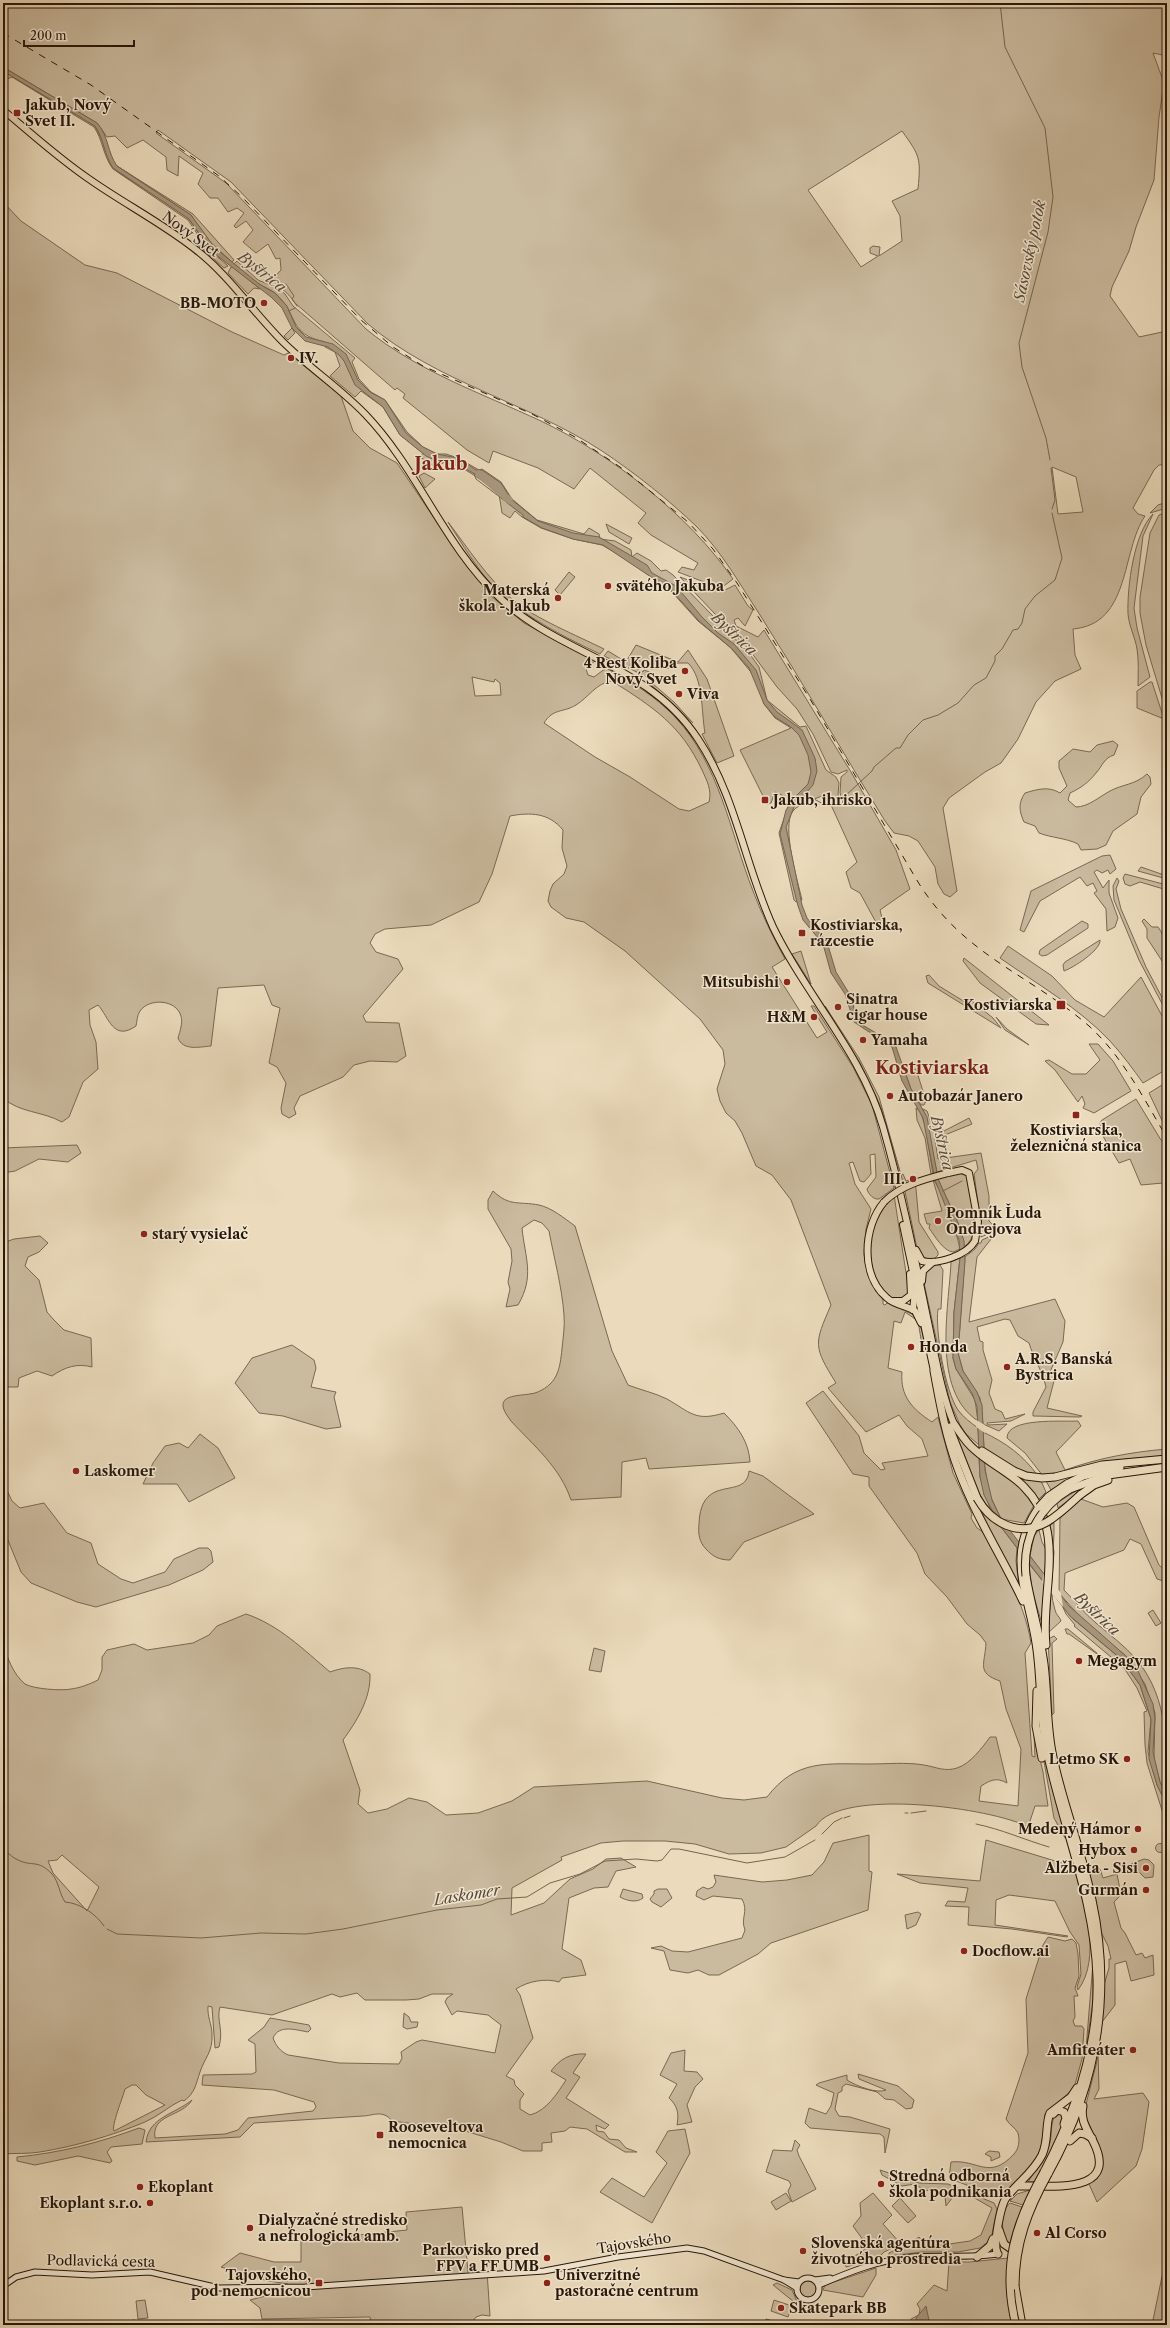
<svg xmlns="http://www.w3.org/2000/svg" width="1170" height="2328" font-family="'Libre Caslon Text',serif">
	<style>
		.green { fill: #caba9e; stroke: #796854; fill-rule: evenodd }
		.water { fill: #a9987f; stroke: #756450 }
		.pier { fill: #ebdbbc }
		.lines { fill: none; stroke-linecap: round; stroke-linejoin: round }
		.stream { stroke: #756450; stroke-width: 1 }
		.river { stroke: #a9987f; stroke-width: 7 }
		.secondary-casing { stroke: #28170a; stroke-width: 7 }
		.primary-casing { stroke: #28170a; stroke-width: 8 }
		.highway-casing { stroke: #28170a; stroke-width: 9 }
		.secondary { stroke: #f2e8d3; stroke-width: 5 }
		.primary { stroke: #ebdbbc; stroke-width: 6 }
		.highway { stroke: #ebdbbc; stroke-width: 7 }
		.rail { stroke: #28170a; stroke-width: 1; stroke-dasharray: 7 7; stroke-linecap: butt }
		.primary-bridge-casing { stroke: #28170a; stroke-width: 8; stroke-linecap: butt }
		.highway-bridge-casing { stroke: #28170a; stroke-width: 9; stroke-linecap: butt }
		.primary-bridge { stroke: #ebdbbc; stroke-width: 6 }
		.highway-bridge { stroke: #ebdbbc; stroke-width: 7 }
		.poi-dot { fill: #8f2418; stroke: #f2e8d3; stroke-width: 1.5 }
		.labels { text-anchor: middle; stroke-width: 3; stroke-linejoin: round; paint-order: stroke }
		.poi-label { font-size: 14px; font-weight: bold; fill: #28170a; stroke: #f2e8d3; text-anchor: start }
		.street-label { font-size: 14px; fill: #28170a; stroke: #f2e8d3 }
		.water-label { font-size: 15px; font-style: italic; fill: #5c4b39; stroke: #f2e8d3 }
		.district-label { font-size: 18px; font-weight: bold; fill: #7a1f14; stroke: #f2e8d3 }
	</style>
	<rect width="100%" height="100%" fill="#ebdbbc"/>
	<filter id="stains"><feTurbulence type="fractalNoise" baseFrequency=".005" numOctaves="4"/><feColorMatrix values="0 0 0 0 .2 0 0 0 0 .09 0 0 0 0 .02 0 0 0 .5 -.17"/></filter>
	<radialGradient id="worn" r=".72"><stop offset=".6" stop-color="#630" stop-opacity="0"/><stop offset="1" stop-color="#630" stop-opacity=".3"/></radialGradient>
	<g class="green">
		<path d="M3 3H1167V56L1153 53 1164 83 1159 117 1154 180 1136 227 1129 251 1112 287 1110 296 1139 337 1167 331V464L1159 465 1154 470 1133 508 1138 514 1145 516C1121 551 1131 624 1073 629L1075 655 1081 669 1055 681 1036 702 1018 739 1001 763 985 772 949 798 943 808 957 891 950 897 944 894 938 884 935 867 918 841 909 836 894 833 885 821C843 753 803 683 760 615 741 586 722 552 697 527 669 500 635 473 602 451 527 402 436 382 368 324L231 182 158 130 156 133 226 183 366 329C417 371 481 393 541 421 612 455 689 515 733 579L721 588 717 587 678 572 682 567 694 570 698 563 651 535 638 523 646 513 590 468 574 489 538 468 493 451 489 463 467 450 403 398 405 394 397 388 395 390 295 303C288 293 282 287 269 283L281 270 280 258 276 259 268 244 256 253 243 242 253 230 246 221 236 228 234 226 244 213 237 208 228 212 218 198H210L198 184 203 173 179 156 178 176 167 170 166 157 143 140 127 148 115 136 107 137 97 123 3 67ZM902 131C920 156 921 158 918 189L892 201 900 216 902 241 879 256 880 247 873 246 870 248V253L878 256 861 267 808 190ZM1052 467 1076 477 1083 512 1058 514Z"/>
		<path d="M3 71 95 126 118 172 180 212 189 219 211 251 228 266 224 268 198 245 202 241 188 220 113 169C103 156 103 140 94 127L12 77 7 79 3 76Z"/>
		<polygon points="117,166 193,214 234,260 232,262 208,240 191,215"/>
		<path d="M3 202 21 221 85 265 117 273 232 332 284 355 288 353 341 396 353 431 370 448 397 463 463 561 491 596 524 623 595 661 586 669 588 675 594 677 606 668C631 681 656 697 675 717 720 765 730 832 753 891 762 915 773 937 785 959L772 967 817 1038 827 1032 811 1006H814L853 1067 872 1105 894 1188 879 1199C874 1200 868 1194 867 1189L876 1177 875 1154 870 1155 871 1174 864 1182 860 1181 853 1162 849 1163 855 1184 871 1209 866 1229 864 1255 869 1275 883 1300V1304L885 1305 887 1303 912 1314C918 1320 927 1337 922 1345L918 1321 905 1312 901 1323 894 1321 888 1368 902 1372C900 1396 912 1409 932 1422L938 1417 953 1473 972 1514 971 1518 977 1528 983 1532C1003 1567 1024 1601 1031 1643L1025 1653 1032 1756 1035 1757 1034 1734 1043 1772 1048 1806H1035L1028 1827C993 1808 841 1787 816 1826L786 1847 761 1853 729 1854 695 1844 665 1841H623L601 1843 561 1857 562 1860 512 1888 511 1915 544 1903 570 1879 593 1869 606 1859 621 1858 636 1867 616 1871 608 1887 594 1888 569 1898 562 1949 581 1960 586 1975 562 1978 559 1982C546 1978 528 1981 516 1989L520 1995 533 2038 506 2076 514 2080 515 2085 524 2094 520 2100V2109L530 2115C546 2111 557 2094 566 2080L551 2071C560 2059 570 2053 586 2054L573 2073 580 2077 566 2098 609 2125 605 2129 596 2125 597 2131 604 2132 609 2139 619 2140 626 2148 637 2152H625L587 2129 570 2127 565 2131 551 2133 552 2142 542 2143V2151H523L501 2142 462 2130 392 2121C383 2109 372 2116 363 2116L254 2123 240 2137 146 2142C149 2117 175 2114 192 2100 182 2117 151 2114 155 2138L225 2134 238 2130 248 2118 313 2111 316 2107 314 2102 274 2090 202 2085 203 2075 252 2074 256 2072 255 2044 248 2040 264 2027 270 2018 309 2025 311 2029 308 2032C296 2030 279 2024 273 2038 276 2046 280 2051 288 2055L339 2063 399 2064 402 2058 401 2052 416 2042 422 2040 495 2053 501 2025 488 2015 457 2011 452 2015 445 2002 447 1998 453 1994H432L419 1999 406 2000H365L357 1993 340 1997 332 1994 272 2015 220 2007C216 2020 224 2029 219 2047L215 2048 212 2007 208 2006C207 2016 212 2025 212 2034 213 2052 205 2057 200 2072 196 2084 195 2093 184 2101L182 2100C169 2106 159 2116 145 2122 111 2136 76 2146 40 2152 28 2154 15 2153 3 2154V1644C8 1659 13 1674 25 1684 33 1689 62 1691 71 1689 80 1688 90 1684 98 1680L102 1670V1657L107 1650 134 1644 147 1650 193 1643 209 1635 217 1626 246 1614C279 1625 304 1650 330 1672 344 1667 358 1665 370 1674 371 1698 357 1721 343 1740L360 1790 358 1804 368 1813 387 1809 409 1798 427 1802 446 1815 478 1813 512 1801 534 1787 647 1781 722 1798 744 1800 767 1797C796 1759 826 1764 869 1764 887 1764 906 1762 924 1765 936 1767 945 1772 957 1768 970 1764 982 1748 990 1737H996L1007 1783C996 1777 991 1780 981 1786L979 1801 1018 1806 1021 1749 1006 1709 1000 1681C976 1673 985 1664 986 1643L980 1635 967 1624 947 1597 925 1574 917 1553 869 1486V1477L853 1474 806 1403 823 1391 859 1436 864 1453 881 1470 885 1469 882 1463 928 1456 922 1439 907 1426 899 1415 866 1432 828 1388 836 1383C813 1346 814 1344 831 1305L791 1200 772 1175 756 1166 742 1133 735 1121 726 1113 720 1101 717 1089 725 1064 723 1050 700 1019 625 951 584 922 566 918 551 907 548 901 550 891 553 884 564 874 567 866 562 848 563 830C549 813 531 812 510 816L492 874 479 902 431 925 385 929 375 934 370 943 376 952 398 959 403 969 363 1016 366 1022 399 1023 406 1056 397 1062 370 1061 354 1065 343 1077 300 1096 294 1108 296 1114 289 1118 282 1114 281 1108 286 1083 277 1067 269 1063 280 1008 272 1005 264 985 218 988 211 1046C199 1047 183 1051 178 1038 180 1031 183 1023 181 1016 176 999 149 998 140 1011 137 1015 137 1022 136 1026 113 1042 109 1017 98 1005L89 1010 90 1025 96 1042 98 1069 83 1082 69 1117 62 1122C42 1111 20 1113 3 1098ZM472 677 494 682 495 679 500 683 501 695 475 696ZM612 681C653 707 681 725 702 770 707 781 712 790 709 802L689 811 679 809 630 777 595 757 544 723C553 708 563 713 576 705 589 697 596 683 612 681ZM62 1855 99 1887 87 1911 53 1873 48 1861 57 1860ZM132 2085H136L146 2095 165 2105 114 2131C111 2126 123 2097 125 2089Z"/>
		<path d="M237 261 258 280 277 288 285 294 293 306 355 358 352 362 359 379 371 392 385 400 407 432 423 447 437 454H446L458 458 479 470 482 469 501 482 512 499 537 520 584 534 589 528 599 534 600 539 615 541 631 550 632 557 637 553 651 561 661 571 666 570 673 575 749 653 759 667 767 700 800 727 806 726 826 770 836 777 839 783 838 794 841 804 843 803 840 793 841 777 847 772V770L838 774 831 772 813 734 797 709 777 687 751 652 680 577 721 592 735 585 748 606 753 610 745 626 738 618 734 620 736 626 758 637 764 630 851 772 896 850 910 889 880 910 883 922 878 926 860 893 851 888 846 872 857 862 826 794C817 799 799 803 793 811 781 826 798 882 802 900L796 902 794 900 779 833 788 807 782 795 775 792 771 803 767 804 740 750 791 728 775 718 764 704 755 677 731 648 698 621 671 591 626 559 602 545 573 539 541 528 522 517 515 511 510 518 502 513 499 494C482 480 466 468 445 461L437 468 420 457 423 453 400 435 383 407 361 391 355 397 330 376 340 366 335 352 325 347V342C287 334 299 314 275 293 270 289 263 287 258 283 250 278 242 270 234 264Z"/>
		<polygon points="231,267 233,267 260,289 254,288 248,294 228,273"/>
		<polygon points="292,328 295,333 288,340 284,336"/>
		<polygon points="424,473 435,479 425,488 419,476"/>
		<polygon points="1167,502 1167,508 1150,513 1158,505"/>
		<polygon points="1167,512 1167,688 1165,708 1146,645 1140,613 1140,597 1150,533 1159,515"/>
		<path d="M1153 514 1143 536 1134 608 1137 628 1150 677 1138 686C1138 674 1139 661 1137 649 1135 637 1129 626 1128 614 1127 587 1134 533 1153 514Z"/>
		<path d="M448 522C468 548 487 578 513 600 534 618 578 636 604 649L600 654C556 633 512 611 482 573 469 556 459 539 448 522Z"/>
		<polygon points="606,524 632,538 629,544 609,532"/>
		<polygon points="569,572 575,577 560,595 555,590"/>
		<path d="M636 645 678 662 688 650 707 679 734 756 717 763 702 734 705 733C701 711 704 679 688 663H678L673 668 651 669 634 657 630 665 643 672 644 670 652 673V677L649 678 604 656 608 651 626 662Z"/>
		<polygon points="1150,682 1152,682 1164,719 1137,708 1137,691"/>
		<polygon points="649,683 653,684 674,702 693,723"/>
		<path d="M1113 741 1118 745 1114 755C1104 758 1103 765 1096 773 1089 782 1081 788 1070 793L1068 800 1076 807C1088 807 1099 797 1110 791 1123 784 1135 785 1147 774L1150 777 1151 784 1141 797 1137 814 1113 831 1106 845 1097 849 1081 850 1078 844C1066 838 1052 838 1039 833L1035 826 1024 822C1019 811 1018 803 1025 793 1038 789 1049 786 1060 793L1067 786 1059 768V761L1073 749 1090 752 1097 745Z"/>
		<polygon points="1110,855 1116,869 1110,874 1108,870 1102,873 1097,870 1094,872 1103,888 1109,880 1109,893 1118,918 1115,927 1107,931 1106,909 1094,893 1097,891 1093,883 1087,886 1080,877 1040,901 1024,932 1020,930 1031,891 1102,856"/>
		<polygon points="1141,867 1167,876 1167,879 1138,871"/>
		<polygon points="1125,874 1167,885 1167,890 1140,882 1130,886 1125,884 1123,878"/>
		<polygon points="1117,878 1119,881 1116,889 1121,909 1146,967 1165,1003 1167,1003 1167,1013 1139,960 1114,900 1113,886"/>
		<path d="M1144 919 1152 927H1158C1167 939 1167 951 1167 966L1164 964 1147 938V929L1142 921Z"/>
		<polygon points="1082,921 1088,924 1088,928 1047,955 1042,956 1039,954 1040,950"/>
		<path d="M1100 940C1101 950 1073 968 1064 971L1063 965 1065 962Z"/>
		<path d="M1008 946 1052 976 1075 1000 1104 1017 1141 977 1167 1025V1069L1143 1083C1133 1069 1122 1054 1110 1041 1079 1008 1037 984 1000 958Z"/>
		<polygon points="801,951 811,984 792,954"/>
		<polygon points="964,958 1049,1025 1036,1024 980,983 963,961"/>
		<polygon points="929,975 939,986 965,1002 968,998 993,1018 1001,1028 928,983 926,976"/>
		<polygon points="825,1006 859,1058 879,1097 901,1175 903,1174 906,1181 915,1178 919,1222 938,1252 938,1255 933,1260 922,1257 917,1248 903,1182 881,1107 860,1063"/>
		<polygon points="996,1017 1007,1029 1029,1045 1005,1030"/>
		<polygon points="1089,1044 1098,1044 1113,1061 1131,1091 1094,1113 1083,1108 1085,1104 1082,1096 1078,1102 1055,1070 1045,1061 1049,1060 1072,1074 1086,1074 1100,1060"/>
		<polygon points="916,1069 926,1101 924,1105 921,1105 911,1089 905,1072"/>
		<polygon points="1167,1082 1167,1131 1149,1093"/>
		<polygon points="1136,1099 1161,1140 1167,1145 1167,1190 1163,1183 1141,1185 1130,1159 1119,1163 1104,1138 1100,1123 1102,1120"/>
		<polygon points="916,1108 920,1111 925,1125 933,1174 931,1174 925,1138 917,1120"/>
		<polygon points="923,1109 927,1111 931,1122 936,1122 944,1131 969,1118 972,1124 935,1139 938,1159 981,1153 989,1196 989,1221 999,1231 997,1233 992,1232 981,1237 981,1224 974,1174 978,1169 976,1160 937,1172"/>
		<polygon points="77,1145 81,1153 68,1162 39,1159 15,1171 3,1173 3,1148"/>
		<path d="M959 1172 967 1176C971 1197 985 1231 964 1247L958 1223 938 1179Z"/>
		<path d="M933 1180C939 1183 959 1239 960 1249L953 1252C943 1251 935 1236 929 1228L930 1224H927L924 1214 942 1211Z"/>
		<path d="M493 1191C510 1207 518 1201 539 1205 552 1208 564 1218 575 1226L612 1351 628 1385C641 1390 655 1393 667 1399 690 1412 695 1422 724 1413 738 1427 749 1442 750 1462L649 1469 646 1458 622 1462 621 1497 571 1500C560 1467 534 1446 511 1421 488 1392 520 1397 535 1393 544 1390 552 1384 556 1376 560 1368 561 1358 562 1349 563 1338 565 1326 564 1315 562 1287 554 1258 549 1231L542 1223 534 1220 522 1228C525 1258 535 1276 518 1305L506 1307 510 1289 508 1282 512 1261 511 1249 488 1209V1200Z"/>
		<path d="M894 1195 909 1292 903 1298 895 1300C885 1295 879 1286 875 1276 864 1246 873 1218 894 1195Z"/>
		<path d="M995 1234 977 1257 969 1322 1055 1299 1065 1321 1063 1342 1050 1372 1055 1377 1047 1408 1082 1416 1080 1417 1033 1416V1412L1046 1387C1042 1370 1034 1359 1029 1343L1018 1336 1010 1320 1005 1319 977 1327 980 1341 983 1342V1350L992 1380 989 1393 995 1409 1002 1412 1005 1419 1025 1414 1011 1421 987 1423 988 1425 1007 1424 999 1431 983 1424 980 1398 963 1371 958 1353 965 1257 975 1249 979 1243H981L982 1240Z"/>
		<path d="M40 1236 48 1243 39 1252 28 1257 25 1266 39 1280 47 1312 54 1320 64 1330 91 1338 92 1367C77 1363 65 1367 52 1376L37 1371 19 1378 18 1387H8L3 1375V1243L14 1239Z"/>
		<path d="M960 1258 954 1312 953 1358 956 1369 975 1400 978 1421C931 1390 949 1308 951 1262Z"/>
		<path d="M934 1265H940L943 1270 941 1309H938C935 1331 945 1391 958 1410 963 1417 971 1423 978 1428L979 1445 965 1433 960 1425 950 1402 924 1283 925 1271Z"/>
		<polygon points="292,1345 314,1360 316,1368 311,1387 336,1392 334,1397 341,1427 326,1429 283,1416 259,1413 235,1383 252,1358"/>
		<polygon points="947,1416 955,1431 979,1458 980,1477 991,1512 977,1490"/>
		<path d="M1078 1421 1081 1426 1056 1452 1065 1470C1099 1458 1131 1452 1167 1449V1456L1126 1459 1043 1476 1025 1453 1007 1438C1007 1417 1062 1422 1078 1421Z"/>
		<path d="M983 1432C1006 1443 1023 1455 1038 1476L1024 1473 984 1449Z"/>
		<polygon points="200,1434 218,1448 235,1478 189,1502 177,1484 143,1484 153,1463 165,1446 179,1443 188,1448"/>
		<polygon points="984,1462 1022,1489 1034,1505 1024,1523 1001,1519 989,1493"/>
		<polygon points="1099,1468 1076,1475 1051,1490 1046,1481"/>
		<path d="M749 1471 763 1476 814 1514 744 1542 730 1560C720 1560 713 1557 706 1549 699 1542 698 1533 699 1524 701 1471 746 1502 749 1471Z"/>
		<polygon points="1017,1476 1041,1481 1046,1492 1038,1500"/>
		<polygon points="3,1482 12,1501 20,1508 44,1503 67,1533 91,1543 98,1564 121,1579 133,1583 165,1572 174,1559 199,1548 208,1548 211,1551 213,1562 203,1570 169,1585 96,1607 77,1602 31,1583 21,1572 3,1528"/>
		<polygon points="1089,1485 1058,1508 1057,1503 1082,1487"/>
		<path d="M1081 1499 1103 1507 1127 1503 1134 1507 1159 1565 1167 1572V1582L1157 1579 1141 1544 1130 1539 1124 1550 1065 1573 1064 1590C1075 1601 1084 1613 1096 1623 1110 1635 1125 1646 1137 1660 1169 1699 1167 1749 1167 1795L1160 1782 1154 1759 1155 1713 1145 1684 1127 1657 1082 1619 1059 1593 1060 1518Z"/>
		<polygon points="977,1505 985,1515 1001,1527 1017,1548 1016,1561 1019,1586"/>
		<path d="M1054 1523C1055 1549 1047 1586 1055 1610 1056 1615 1060 1617 1061 1621L1048 1633 1054 1552 1050 1525Z"/>
		<polygon points="1039,1530 1042,1542 1046,1549 1045,1576 1030,1556 1034,1536"/>
		<polygon points="1029,1564 1045,1584 1042,1624 1032,1590"/>
		<polygon points="1061,1603 1073,1619 1121,1659 1140,1685 1151,1719 1148,1752 1157,1785 1167,1805 1167,1826 1147,1763 1145,1745 1144,1712 1147,1711 1137,1688 1124,1668 1074,1626 1075,1625 1066,1614"/>
		<polygon points="1153,1610 1161,1623 1156,1626 1148,1613"/>
		<polygon points="1065,1629 1068,1629 1104,1659 1069,1634 1067,1634"/>
		<polygon points="1054,1636 1057,1639 1052,1643 1054,1713 1052,1715 1048,1639"/>
		<polygon points="594,1648 605,1651 601,1672 589,1670"/>
		<polygon points="1040,1739 1066,1837 1065,1838 1054,1818"/>
		<path d="M869 1835V1871L872 1872 868 1910 771 1943 758 1954 719 1975H709L698 1970 688 1973 670 1970 664 1951 651 1948 661 1946 672 1951 688 1952 742 1938 745 1930C740 1918 749 1912 742 1899L713 1896 704 1900 696 1896 697 1891 703 1887 708 1889 713 1887 716 1882 714 1875 762 1882 787 1880 812 1875 824 1862 833 1843Z"/>
		<path d="M986 1840 1075 1867C1084 1903 1102 1958 1078 1990L1077 1987 1081 1974 1079 1945 1070 1932 1055 1901 1009 1895 996 1900 995 1925 1068 1936 1067 1937 1012 1929 968 1925 969 1907 945 1906 948 1901 965 1902 968 1888 920 1883 897 1874 980 1881Z"/>
		<circle cx="1160" cy="1848" r="4.5"/>
		<polygon points="1144,1859 1149,1860 1154,1865 1153,1877 1145,1878 1131,1864"/>
		<polygon points="1086,1867 1100,1869 1103,1878 1117,1874 1121,1895 1114,1902 1121,1928 1125,1933 1136,1955 1142,1953 1145,1958 1153,1955 1154,1975 1131,1981 1126,1961 1115,1964 1115,2005 1102,2022 1098,2052 1099,2089 1094,2099 1143,2093 1149,2102 1142,2149 1136,2166 1097,2202 1089,2184 1095,2179 1101,2158 1096,2138 1086,2124 1084,2112 1097,2061 1104,1985 1109,1968 1109,1959 1111,1959 1108,1946 1099,1928"/>
		<path d="M623 1889 642 1894 643 1898C637 1903 627 1901 620 1897Z"/>
		<polygon points="658,1889 667,1889 672,1898 661,1907 652,1902 650,1899 654,1894 654,1891"/>
		<polygon points="918,1912 921,1914 916,1925 907,1929 905,1915"/>
		<path d="M1048 1937 1065 1941 1072 1939 1076 1943 1078 1954 1079 1976 1075 1988 1078 1996H1074L1075 2017 1073 2021 1075 2026H1082L1084 2029 1082 2059 1074 2088 1045 2114C1045 2126 1045 2137 1041 2148 1036 2164 1011 2195 994 2196L949 2178 951 2162C978 2159 989 2181 1014 2154 1019 2148 1020 2141 1018 2133 1015 2127 1009 2125 1006 2119L1028 2053 1026 1999 1043 1945Z"/>
		<polygon points="1093,1963 1093,2001 1086,2049"/>
		<polygon points="404,2013 409,2017 411,2022 418,2022 417,2027 407,2029 403,2027"/>
		<path d="M685 2050 684 2071 697 2072 703 2079 695 2087 687 2105 692 2122 677 2125C679 2114 678 2106 669 2098L677 2084 660 2075 671 2053Z"/>
		<path d="M858 2074 898 2086 914 2100 912 2108 906 2109 894 2100 885 2099 877 2092 846 2084 842 2087V2091L838 2093 835 2109 839 2116 850 2117 890 2129 885 2153 884 2137 880 2134 810 2128 805 2123 809 2108 826 2114 831 2106 834 2093 818 2086 816 2085 819 2083 847 2075V2080C856 2086 877 2094 886 2090L859 2079Z"/>
		<path d="M1057 2113 1063 2115C1065 2131 1043 2167 1034 2182H1028C1035 2170 1044 2160 1049 2146 1053 2135 1049 2122 1057 2113Z"/>
		<path d="M139 2128 145 2130 142 2144 111 2147 107 2152 112 2161 110 2163 78 2156 35 2165 17 2161V2157C59 2153 99 2143 139 2128Z"/>
		<polygon points="685,2129 690,2153 652,2223 600,2192 612,2178 644,2197 667,2163 656,2152 668,2131"/>
		<polygon points="795,2140 800,2145 797,2150 799,2156 816,2189 792,2202 788,2191 791,2185 789,2181 766,2172 773,2150 792,2151"/>
		<polygon points="989,2151 999,2152 1000,2157 991,2161 991,2157 985,2154"/>
		<polygon points="880,2170 919,2183 948,2184 994,2203 997,2209 992,2234 989,2241 980,2248 958,2252 922,2252 889,2256 889,2253 907,2244 908,2245 919,2237 928,2247 970,2241 981,2235 992,2208 959,2189 946,2206 945,2197 935,2189 925,2191 915,2184 902,2186 882,2175"/>
		<polygon points="1030,2190 1023,2205 1010,2201 1017,2194"/>
		<polygon points="786,2193 791,2201 776,2210 771,2202"/>
		<polygon points="873,2193 892,2215 883,2224 901,2244 884,2252 879,2257 846,2267 845,2263 868,2247 853,2226 861,2216 860,2203"/>
		<polygon points="900,2198 916,2216 908,2223 892,2206"/>
		<path d="M1010 2203 1022 2207 1010 2244C1000 2237 1000 2211 1010 2203Z"/>
		<polygon points="462,2207 468,2272 487,2271 490,2316 482,2315 476,2317 470,2325 371,2325 370,2317 262,2319 260,2308 250,2300 288,2290 288,2284 268,2281 221,2267 240,2253 274,2262 301,2262 301,2241 407,2230 406,2212"/>
		<polygon points="1167,2252 1167,2325 1152,2325"/>
		<polygon points="1008,2258 1007,2293 1013,2325 911,2325 910,2323 911,2319 919,2315 920,2309 917,2304 934,2285 947,2291 949,2262 970,2262"/>
		<polygon points="876,2268 876,2275 863,2297 823,2290 825,2285"/>
		<circle cx="808" cy="2289" r="8"/>
		<polygon points="777,2283 792,2290 799,2306 773,2285"/>
		<polygon points="145,2300 148,2318 138,2319 136,2301"/>
		<polygon points="774,2300 792,2306 788,2317 771,2311"/>
		<polygon points="766,2319 788,2325 765,2325"/>
		<polygon points="135,2320 135,2325 99,2325"/>
	</g>
	<g class="water">
		<path d="M3 67 97 123C109 136 107 152 117 166L191 215 215 248 259 284 275 293 287 306 296 327 306 337 333 344 346 354 358 380 370 392 385 400 406 433 423 447 437 454 458 458 476 470H482L501 483 511 499 538 521 573 533 599 537 647 565 652 573 676 586 702 617 718 633 734 644 756 670 767 700 777 712 802 730 815 758 817 771 813 785 794 807 786 827 802 905 807 918 827 942 836 972 852 998 855 1014 859 1023 895 1044 911 1089 927 1117 938 1179 958 1223 964 1241 965 1261 958 1353 963 1371 977 1392 982 1405 985 1470 992 1500 1001 1519 1069 1606 1127 1657 1138 1671 1153 1704 1155 1718 1153 1752 1160 1782 1167 1795V1805L1157 1785 1149 1759 1151 1719 1140 1685 1121 1659 1070 1616 1001 1527 984 1495 980 1477 977 1407 972 1393 956 1369 953 1358 954 1312 960 1258 959 1240 935 1180 923 1118 902 1081 892 1047 854 1022 845 994 831 973 823 944 803 920 798 906 780 834 786 810 796 796 808 784 811 772 808 755 799 735 791 727 775 717 764 704 749 668 731 648 699 621 672 591 603 545 573 539 542 528 523 517V515L506 502 494 484 458 465 439 462 426 456 400 435 383 407 355 385 344 361 339 355 328 347 305 341 292 328 282 308 271 297 211 251 189 219 113 168C104 155 104 139 95 126L3 71Z"/>
		<polygon points="926,2306 930,2325 917,2325 916,2318"/>
	</g>
	<g class="pier">
		<polygon points="976,1420 985,1425 985,1433 976,1427"/>
		<polygon points="1044,1573 1061,1593 1063,1607 1042,1582"/>
	</g>
	<g class="lines">
		<g class="stream">
			<polyline points="1000,3 1005,47 1045,128 1053,197 1048,232 1019,343 1022,367 1046,438 1050,460"/>
			<polyline points="286,284 294,296 292,299 297,306"/>
			<polyline points="289,311 295,308"/>
			<polyline points="1051,468 1055,500 1052,509"/>
			<polyline points="474,474 476,479 505,501"/>
			<polyline points="803,796 809,798"/>
			<polyline points="843,798 872,771 874,767 896,748 900,748 908,735 923,720 938,715 958,703 974,685 986,678 995,661 995,656 1002,649 1013,630 1018,629 1022,623 1025,609 1035,596 1055,580 1062,558 1052,513"/>
			<polyline points="814,799 825,805 838,802"/>
			<polyline points="943,1191 962,1181"/>
			<polyline points="905,1813 908,1813"/>
			<polyline points="911,1813 926,1811"/>
			<polyline points="844,1818 850,1816"/>
			<path d="M976 1824C1001 1829 1025 1840 1049 1847"/>
			<polyline points="822,1834 834,1822 842,1818"/>
			<path d="M3 1849C8 1853 13 1858 18 1860 32 1867 38 1859 52 1874 59 1882 59 1893 65 1902 80 1903 96 1914 104 1926"/>
			<polyline points="107,1929 117,1934 201,1938 261,1933 306,1934 343,1929 437,1910 481,1905 497,1899 527,1897 550,1883 580,1874 605,1861 636,1859 657,1861 662,1860 671,1849 679,1849 747,1863 785,1857 815,1840"/>
		</g>
		<polyline class="river" points="479,474 509,500"/>
		<defs>
			<g id="secondary">
				<circle cx="808" cy="2289" r="11"/>
				<polyline points="784,2280 797,2288"/>
				<polyline points="815,2280 830,2278"/>
				<path d="M819 2285C849 2272 879 2260 912 2257 940 2255 969 2258 998 2254"/>
				<polyline points="3,2286 16,2277 35,2272 92,2275 150,2272 219,2288 305,2287 544,2271 618,2257 687,2248 704,2251 784,2280 799,2282"/>
			</g>
			<g id="primary">
				<path d="M3 110C31 133 58 158 89 179 123 203 162 223 195 249 229 275 252 311 282 341 308 367 339 387 365 414 418 469 444 546 500 598 562 656 648 663 698 739 736 796 745 866 773 927 806 996 862 1053 883 1127 901 1190 914 1254 927 1317 935 1353 940 1390 954 1424"/>
				<path d="M884 1202C863 1227 860 1275 887 1298 896 1306 906 1305 915 1311L921 1323"/>
				<polyline points="903,1225 934,1371"/>
				<path d="M916 1250 922 1261C938 1265 967 1255 975 1241L978 1222 969 1173 962 1170 948 1173"/>
				<polyline points="922,1281 923,1271 933,1262"/>
				<polyline points="894,1301 903,1301 911,1295 910,1274"/>
				<polyline points="913,1310 915,1291"/>
			</g>
			<g id="highway">
				<path d="M934 1371C940 1404 946 1437 958 1469 975 1515 1002 1557 1023 1601"/>
				<path d="M954 1424C961 1434 966 1443 975 1450 990 1464 1010 1472 1024 1487 1068 1531 1040 1591 1046 1645"/>
				<polyline points="949,1427 977,1498"/>
				<polyline points="982,1451 1014,1471 1026,1476 1042,1478 1055,1477 1102,1465 1167,1459"/>
				<polyline points="1067,1484 1083,1476 1120,1467"/>
				<polyline points="1070,1489 1108,1475 1167,1467"/>
				<polyline points="1080,1495 1094,1485 1108,1480"/>
				<path d="M1039 1507C1005 1556 1028 1591 1036 1643 1042 1680 1039 1719 1048 1756 1064 1830 1095 1901 1097 1978 1099 2046 1075 2113 1044 2172"/>
				<path d="M1026 1576C1031 1606 1040 1634 1044 1664 1048 1695 1046 1726 1053 1757 1063 1805 1082 1851 1092 1900 1113 1997 1096 2088 1048 2174"/>
				<polyline points="1037,1691 1036,1726 1042,1758"/>
				<polyline points="1053,2114 1057,2110 1064,2112 1066,2118 1064,2124"/>
				<polyline points="1070,2141 1079,2133 1085,2134 1092,2138"/>
				<path d="M1019 2186C1049 2185 1121 2196 1093 2141 1087 2129 1080 2120 1083 2106"/>
				<polyline points="999,2230 1004,2244 1014,2251"/>
				<path d="M998 2254C992 2247 1001 2205 1006 2198 1018 2182 1033 2173 1042 2155 1049 2140 1045 2124 1050 2113L1071 2097 1077 2088"/>
				<polyline points="977,2257 990,2246 993,2239"/>
				<polyline points="1015,2286 1022,2325"/>
			</g>
		</defs>
		<use href="#secondary" class="secondary-casing"/>
		<use href="#primary" class="primary-casing"/>
		<use href="#highway" class="highway-casing"/>
		<use href="#secondary" class="secondary"/>
		<use href="#primary" class="primary"/>
		<use href="#highway" class="highway"/>
		<path class="rail" d="M3 33 91 85 219 176 242 197 361 320 393 347 423 366 532 414 575 437 623 469 688 522 713 549 737 583 810 699 918 882C964 956 1028 973 1089 1026 1123 1057 1144 1099 1167 1138"/>
		<defs>
			<path id="primary-bridge" d="M884 1202C901 1185 925 1179 948 1173"/>
			<g id="highway-bridge">
				<path d="M977 1498C991 1523 1019 1538 1047 1522 1059 1515 1070 1504 1080 1495"/>
				<polyline points="1039,1507 1048,1497 1067,1484"/>
				<path d="M1026 1576C1022 1539 1038 1508 1070 1489"/>
				<path d="M1015 2286C1015 2244 1028 2210 1048 2174"/>
				<path d="M1016 2325C1001 2267 1015 2223 1044 2172"/>
			</g>
		</defs>
		<use href="#primary-bridge" class="primary-bridge-casing"/>
		<use href="#highway-bridge" class="highway-bridge-casing"/>
		<use href="#primary-bridge" class="primary-bridge"/>
		<use href="#highway-bridge" class="highway-bridge"/>
	</g>
	<g class="poi-dot">
		<rect x="13" y="109" width="8" height="8" rx="2"/>
		<circle cx="264" cy="303" r="4"/>
		<circle cx="291" cy="358" r="4"/>
		<circle cx="608" cy="586" r="4"/>
		<circle cx="558" cy="598" r="4"/>
		<circle cx="685" cy="671" r="4"/>
		<circle cx="679" cy="694" r="4"/>
		<rect x="761" y="796" width="8" height="8" rx="2"/>
		<rect x="798" y="929" width="8" height="8" rx="2"/>
		<circle cx="787" cy="982" r="4"/>
		<rect x="1056" y="1000" width="10" height="10" rx="2"/>
		<circle cx="838" cy="1007" r="4"/>
		<circle cx="814" cy="1017" r="4"/>
		<circle cx="863" cy="1040" r="4"/>
		<circle cx="890" cy="1096" r="4"/>
		<rect x="1072" y="1111" width="8" height="8" rx="2"/>
		<circle cx="913" cy="1179" r="4"/>
		<circle cx="938" cy="1221" r="4"/>
		<circle cx="144" cy="1234" r="4"/>
		<circle cx="911" cy="1347" r="4"/>
		<circle cx="1007" cy="1367" r="4"/>
		<circle cx="76" cy="1471" r="4"/>
		<circle cx="1079" cy="1661" r="4"/>
		<circle cx="1127" cy="1759" r="4"/>
		<circle cx="1138" cy="1829" r="4"/>
		<circle cx="1134" cy="1850" r="4"/>
		<circle cx="1146" cy="1868" r="4"/>
		<circle cx="1146" cy="1890" r="4"/>
		<circle cx="964" cy="1951" r="4"/>
		<circle cx="1133" cy="2050" r="4"/>
		<rect x="376" y="2131" width="8" height="8" rx="2"/>
		<circle cx="881" cy="2184" r="4"/>
		<circle cx="140" cy="2187" r="4"/>
		<circle cx="150" cy="2203" r="4"/>
		<circle cx="250" cy="2228" r="4"/>
		<circle cx="1037" cy="2233" r="4"/>
		<circle cx="803" cy="2251" r="4"/>
		<circle cx="547" cy="2258" r="4"/>
		<rect x="315" y="2279" width="8" height="8" rx="2"/>
		<circle cx="547" cy="2283" r="4"/>
		<circle cx="781" cy="2308" r="4"/>
	</g>
	<g class="labels">
		<g class="poi-label">
			<text x="25" y="110">Jakub, Nový<tspan x="25" dy="16">Svet II.</tspan></text>
			<text x="256" y="308" text-anchor="end">BB-MOTO</text>
			<text x="299" y="363">IV.</text>
			<text x="616" y="591">svätého Jakuba</text>
			<text x="550" y="595" text-anchor="end">Materská<tspan x="550" dy="16">škola - Jakub</tspan></text>
			<text x="677" y="668" text-anchor="end">4 Rest Koliba<tspan x="677" dy="16">Nový Svet</tspan></text>
			<text x="687" y="699">Viva</text>
			<text x="773" y="805">Jakub, ihrisko</text>
			<text x="810" y="930">Kostiviarska,<tspan x="810" dy="16">rázcestie</tspan></text>
			<text x="779" y="987" text-anchor="end">Mitsubishi</text>
			<text x="846" y="1004">Sinatra<tspan x="846" dy="16">cigar house</tspan></text>
			<text x="1052" y="1010" text-anchor="end">Kostiviarska</text>
			<text x="806" y="1022" text-anchor="end">H&amp;M</text>
			<text x="871" y="1045">Yamaha</text>
			<text x="898" y="1101">Autobazár Janero</text>
			<text x="1076" y="1135" text-anchor="middle">Kostiviarska,<tspan x="1076" dy="16">železničná stanica</tspan></text>
			<text x="905" y="1184" text-anchor="end">III.</text>
			<text x="946" y="1218">Pomník Ľuda<tspan x="946" dy="16">Ondrejova</tspan></text>
			<text x="152" y="1239">starý vysielač</text>
			<text x="919" y="1352">Honda</text>
			<text x="1015" y="1364">A.R.S. Banská<tspan x="1015" dy="16">Bystrica</tspan></text>
			<text x="84" y="1476">Laskomer</text>
			<text x="1087" y="1666">Megagym</text>
			<text x="1119" y="1764" text-anchor="end">Letmo SK</text>
			<text x="1130" y="1834" text-anchor="end">Medený Hámor</text>
			<text x="1126" y="1855" text-anchor="end">Hybox</text>
			<text x="1138" y="1873" text-anchor="end">Alžbeta - Sisi</text>
			<text x="1138" y="1895" text-anchor="end">Gurmán</text>
			<text x="972" y="1956">Docflow.ai</text>
			<text x="1125" y="2055" text-anchor="end">Amfiteáter</text>
			<text x="388" y="2132">Rooseveltova<tspan x="388" dy="16">nemocnica</tspan></text>
			<text x="889" y="2181">Stredná odborná<tspan x="889" dy="16">škola podnikania</tspan></text>
			<text x="148" y="2192">Ekoplant</text>
			<text x="142" y="2208" text-anchor="end">Ekoplant s.r.o.</text>
			<text x="258" y="2225">Dialyzačné stredisko<tspan x="258" dy="16">a nefrologická amb.</tspan></text>
			<text x="1045" y="2238">Al Corso</text>
			<text x="811" y="2248">Slovenská agentúra<tspan x="811" dy="16">životného prostredia</tspan></text>
			<text x="539" y="2255" text-anchor="end">Parkovisko pred<tspan x="539" dy="16">FPV a FF UMB</tspan></text>
			<text x="311" y="2280" text-anchor="end">Tajovského,<tspan x="311" dy="16">pod nemocnicou</tspan></text>
			<text x="555" y="2280">Univerzitné<tspan x="555" dy="16">pastoračné centrum</tspan></text>
			<text x="789" y="2313">Skatepark BB</text>
		</g>
		<g class="street-label">
			<text transform="translate(191 234) rotate(36)" y="5">Nový Svet</text>
			<text transform="translate(634 2243) rotate(-9)" y="5">Tajovského</text>
			<text transform="translate(101 2261) rotate(1)" y="5">Podlavická cesta</text>
		</g>
		<g class="water-label">
			<text transform="translate(1030 251) rotate(-78)" y="5">Sásovský potok</text>
			<text transform="translate(262 272) rotate(38)" y="5">Bystrica</text>
			<text transform="translate(734 634) rotate(43)" y="5">Bystrica</text>
			<text transform="translate(942 1143) rotate(77)" y="5">Bystrica</text>
			<text transform="translate(1097 1614) rotate(43)" y="5">Bystrica</text>
			<text transform="translate(467 1895) rotate(-9)" y="5">Laskomer</text>
		</g>
		<g class="district-label">
			<text x="441" y="470">Jakub</text>
			<text x="932" y="1074">Kostiviarska</text>
		</g>
	</g>
	<rect width="1170" height="2328" fill="none" stroke="#ebdbbc" stroke-width="16"/>
	<rect x="4" y="4" width="1162" height="2320" fill="none" stroke="#28170a" stroke-width="2"/>
	<rect x="8" y="8" width="1154" height="2312" fill="none" stroke="#28170a"/>
	<path d="M24 40v6h110v-6" fill="none" stroke="#28170a" stroke-width="2"/>
	<text x="30" y="40" font-size="12" fill="#28170a" stroke="#f2e8d3" stroke-width="3" paint-order="stroke">200 m</text>
	<rect width="100%" height="100%" filter="url(#stains)"/>
	<rect width="100%" height="100%" fill="url(#worn)"/>
</svg>
